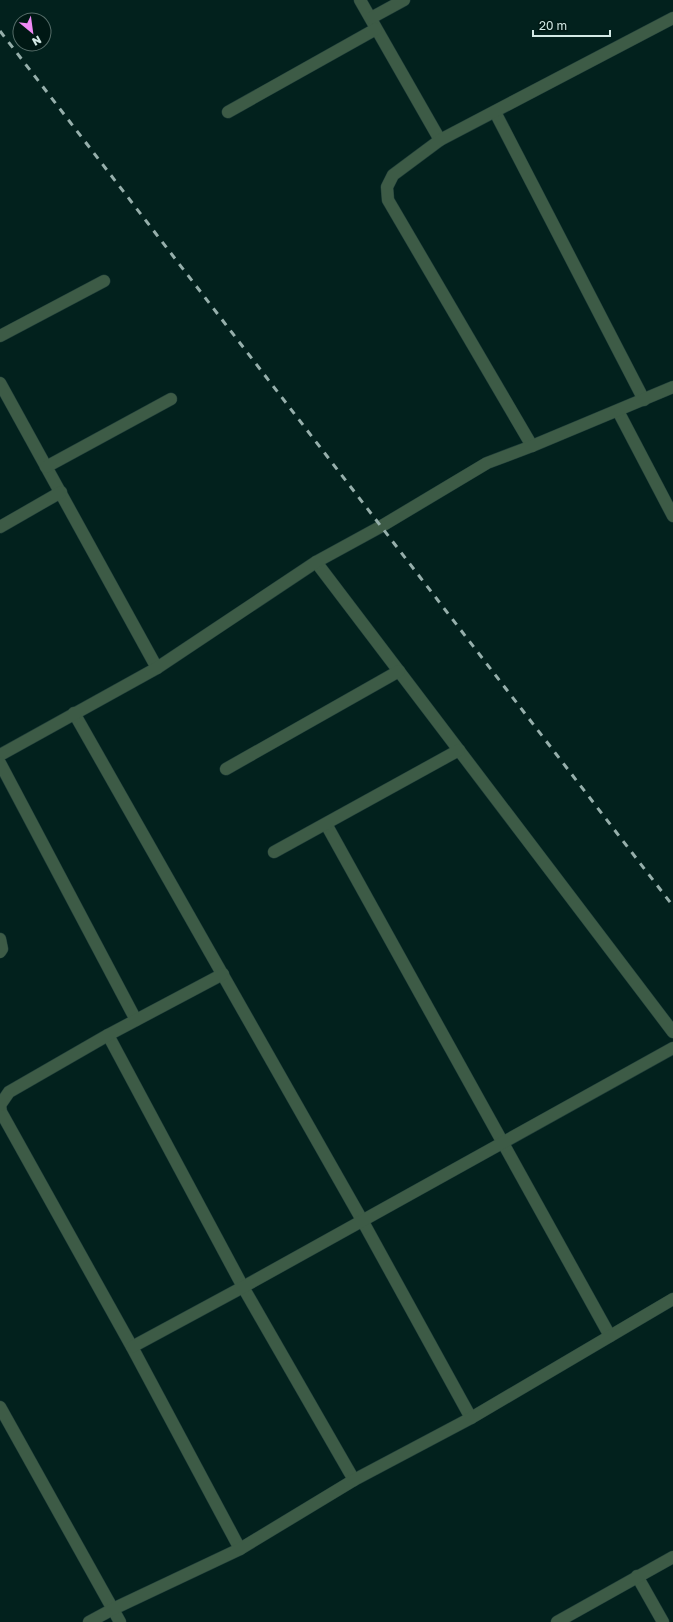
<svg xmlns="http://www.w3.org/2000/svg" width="673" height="1622" font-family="'Golos Text',sans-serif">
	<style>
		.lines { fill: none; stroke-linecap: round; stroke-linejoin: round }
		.minor-casing { stroke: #1f3d39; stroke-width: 13 }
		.minor { stroke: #3d5b46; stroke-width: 12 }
		.rail { stroke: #96afab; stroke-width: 3; stroke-dasharray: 7 7; stroke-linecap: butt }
	</style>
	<rect width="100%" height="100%" fill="#02211d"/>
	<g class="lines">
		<defs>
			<g id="minor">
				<polyline points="360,0 440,140"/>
				<polyline points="371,18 404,0"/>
				<polyline points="228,112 376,29"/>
				<polyline points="495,112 644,400"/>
				<polyline points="0,336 104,281"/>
				<polyline points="0,383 157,668"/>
				<polyline points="618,411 673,516"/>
				<polyline points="532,446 388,200 387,187 393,175 440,140 673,18"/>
				<polyline points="46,467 171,399"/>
				<polyline points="0,527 61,492"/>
				<polyline points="316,562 673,1032"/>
				<polyline points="74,713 362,1220 471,1418"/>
				<polyline points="0,755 157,668 316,562 380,527 487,463 532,446 673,387"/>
				<polyline points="0,763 136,1020"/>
				<polyline points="226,769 399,671"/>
				<polyline points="326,824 610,1336"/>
				<polyline points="274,852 459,750"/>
				<polyline points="0,939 2,949 0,952"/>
				<polyline points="108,1035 243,1287 354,1480"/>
				<polyline points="0,1105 1,1112 132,1347 240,1549"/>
				<polyline points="0,1105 9,1092 108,1035 223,974"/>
				<polyline points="132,1347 243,1287 673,1048"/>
				<polyline points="0,1407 120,1622"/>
				<polyline points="637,1576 663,1622"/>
				<polyline points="89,1622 113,1609 240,1549 354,1480 471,1418 673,1299"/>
				<polyline points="557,1622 673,1557"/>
			</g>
		</defs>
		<use href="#minor" class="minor-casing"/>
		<use href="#minor" class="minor"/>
		<polyline class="rail" points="0,31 673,906"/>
	</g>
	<g transform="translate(32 32) rotate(151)"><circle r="19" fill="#001814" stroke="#546c68"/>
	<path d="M0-3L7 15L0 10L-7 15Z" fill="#f08bf5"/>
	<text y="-6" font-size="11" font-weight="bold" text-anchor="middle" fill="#d3e9e5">N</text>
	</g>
	<path d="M533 30v6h77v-6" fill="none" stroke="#d3e9e5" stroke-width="2"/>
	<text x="539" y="30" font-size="12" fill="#d3e9e5" stroke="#001814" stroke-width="3" paint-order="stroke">20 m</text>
</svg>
